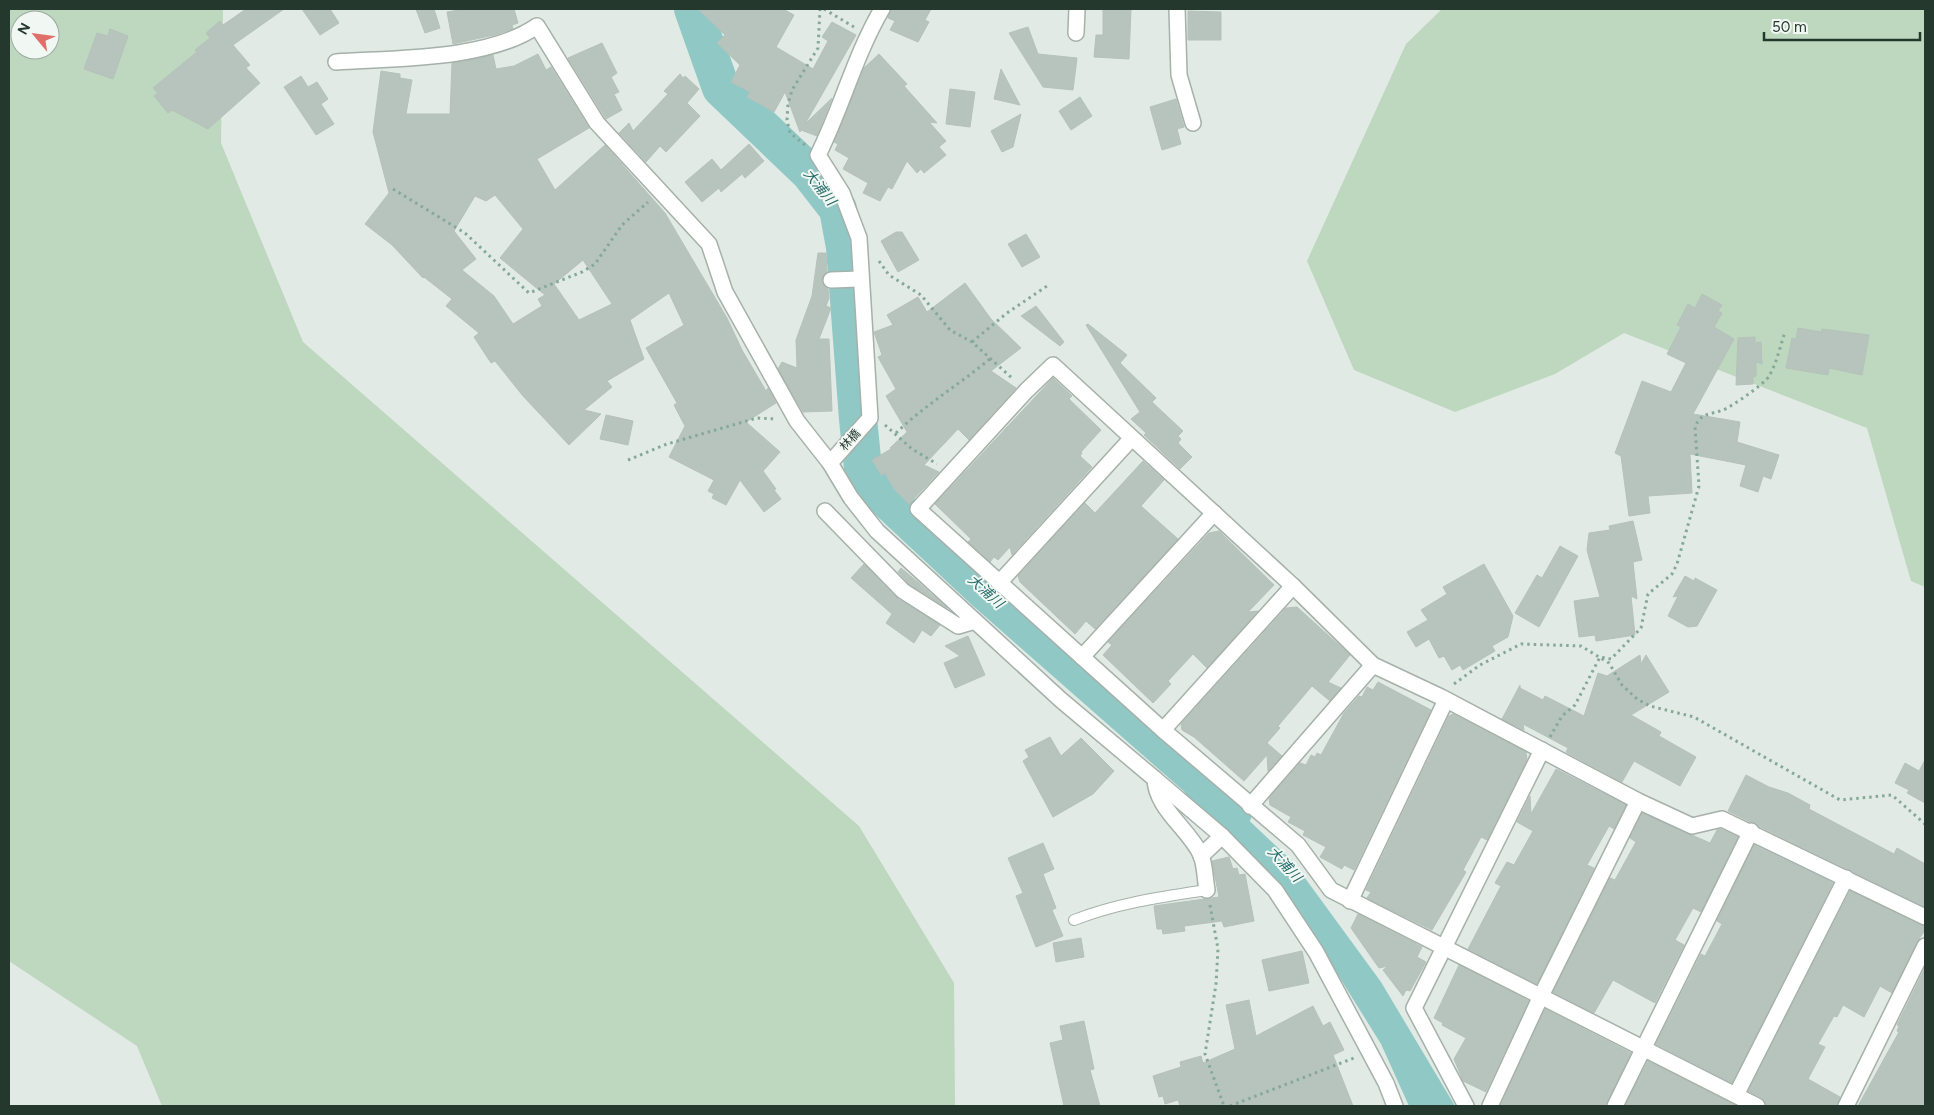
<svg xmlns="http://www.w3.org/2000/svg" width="1934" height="1115" font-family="Figtree,'Noto Sans JP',sans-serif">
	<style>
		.green { fill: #bdd8be; fill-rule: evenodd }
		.water { fill: #90c8c5 }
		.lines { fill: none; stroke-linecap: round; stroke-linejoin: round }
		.river { stroke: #90c8c5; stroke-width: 38 }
		.building { fill: #b7c4bd; stroke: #b5c2ba; fill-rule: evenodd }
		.service-casing { stroke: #a5b1aa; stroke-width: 12 }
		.minor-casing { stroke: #a5b1aa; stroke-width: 18 }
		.path { stroke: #86a997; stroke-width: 3; stroke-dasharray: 2.5 4; stroke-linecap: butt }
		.service { stroke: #fff; stroke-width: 10 }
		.minor { stroke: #fff; stroke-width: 15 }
		.labels { text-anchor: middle; stroke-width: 4; stroke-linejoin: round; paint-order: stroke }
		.street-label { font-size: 12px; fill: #24382e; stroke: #f1f7f3 }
		.water-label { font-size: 14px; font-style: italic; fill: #266c69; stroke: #f1f7f3 }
	</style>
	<rect width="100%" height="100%" fill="#e1eae4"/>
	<g class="green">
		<path d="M9 9H223L221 143 303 342 859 826 954 983 955 1106H162L137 1046 9 961ZM20 20H50V50H20Z"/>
		<polygon points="1442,9 1925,9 1925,587 1911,581 1867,428 1624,333 1555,374 1455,412 1354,370 1307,261 1406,44"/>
	</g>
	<polygon class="water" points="1199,773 1294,863 1381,982 1455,1106 1409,1106 1381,1044 1325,954 1184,794"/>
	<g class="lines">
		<polyline class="river" points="693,9 721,88 810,173 838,209 845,247 858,419 864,478 986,592 1234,810"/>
	</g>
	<g class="building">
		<polygon points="246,9 284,9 233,45 250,65 246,68 260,83 208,129 172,110 168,113 154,96 158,93 153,88 197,52 195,50 210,38 206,33 220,21 223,25"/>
		<polygon points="302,9 330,9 339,23 320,35"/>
		<polygon points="416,9 434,9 440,28 425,33"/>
		<polygon points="465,9 514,9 518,23 512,25 513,29 494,35 453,44 447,12"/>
		<polygon points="698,9 783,9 794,15 776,47 813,69 828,41 822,37 832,22 856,35 805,124 832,98 817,136 801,130 800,132 785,92 774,112 747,97 750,92 731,82 740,65 717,43 725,35"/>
		<polygon points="891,9 931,9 925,20 929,22 918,42 890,30 895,21 888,18"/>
		<polygon points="1103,9 1131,9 1129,59 1094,57 1096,35 1103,35"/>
		<polygon points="1188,11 1221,12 1221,40 1188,40"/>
		<polygon points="1028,27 1038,54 1077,58 1073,90 1043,87 1009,33"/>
		<polygon points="110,29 128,36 113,79 84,69 97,33 108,36"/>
		<polygon points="602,43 617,73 611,77 619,92 614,94 622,110 606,119 568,58"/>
		<path d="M538 54 546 70 551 67 589 128 537 159 555 190 605 145 665 213 727 318 742 350 766 391 768 388 776 403 746 422 780 452 763 471 776 489 774 490 781 499 764 512 740 480 726 505 712 498 714 494 708 491 714 480 669 457 685 426 674 405 677 403 646 348 684 325 669 293 630 320 644 359 607 381 612 387 584 410 601 414 569 445 523 396 495 361 491 363 474 337 479 333 446 306 452 299 424 277 423 278 392 245 365 224 389 193 373 132 381 71 400 74V78L412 80 406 114H450L452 63 493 55 496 69 514 66ZM495 195 523 229 500 258 545 295 538 299 542 306 513 324 494 296 462 270 476 259 454 231 475 196 486 201ZM583 260 612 304 579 320 554 284Z"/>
		<polygon points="879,54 907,84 904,86 937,123 929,122 946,141 939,147 946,155 924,173 921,169 917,173 907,161 892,189 888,187 880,201 863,193 868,183 843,169 849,158 835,150 838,144 834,142 864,68"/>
		<polygon points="1001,69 1020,105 994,99"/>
		<polygon points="680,74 683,78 685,76 699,89 687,103 700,116 666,152 660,146 646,162 619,133 629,123 633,131 668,94 664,91"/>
		<polygon points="301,76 308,87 317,82 328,99 321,104 334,124 316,135 284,87"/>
		<polygon points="950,89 975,92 970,127 946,124"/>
		<polygon points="1080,97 1092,116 1071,130 1059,111"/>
		<polygon points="1176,99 1184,127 1177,129 1181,144 1162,150 1150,107"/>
		<polygon points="1021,114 1013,147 1002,152 991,131"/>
		<polygon points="749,144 764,161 745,178 742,174 721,192 719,188 702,202 685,182 712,159 721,170"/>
		<polygon points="896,232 902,232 919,260 898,272 881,241"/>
		<polygon points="1026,234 1040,257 1022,267 1008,244"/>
		<polygon points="818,253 826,253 827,272 822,281 828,289 829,298 826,306 831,308 819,339 829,339 832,411 803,412 778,369 782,362 797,368 796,340 812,296"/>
		<polygon points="965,283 991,319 1021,348 991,371 1016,388 969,440 958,429 924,465 939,472 909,504 894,489 885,473 881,475 872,460 891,449 890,448 907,432 886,396 896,389 878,357 882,355 874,332 893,325 887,315 918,297 927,312"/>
		<polygon points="1702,294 1722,305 1718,311 1722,313 1714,327 1734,339 1693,414 1740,422 1737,442 1779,455 1771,479 1763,476 1758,492 1740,486 1746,465 1690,454 1692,493 1648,496 1650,513 1629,516 1621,456 1615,453 1642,381 1671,392 1686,363 1667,354 1681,327 1677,325 1688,304 1695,308"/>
		<polygon points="1036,306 1064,342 1060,346 1021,316"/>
		<polygon points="1088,324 1127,355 1120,363 1156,398 1152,402 1183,431 1178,436 1181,439 1178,443 1192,457 1180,469 1144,435 1146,433 1131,419 1140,412 1086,325"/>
		<polygon points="1798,328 1821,332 1822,329 1869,335 1862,375 1829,368 1828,375 1786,368 1792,338 1796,339"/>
		<polygon points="1755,337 1755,343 1761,342 1762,364 1756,362 1756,376 1753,377 1753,384 1736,385 1738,338"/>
		<polygon points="1053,378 1072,396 1069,399 1101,430 1081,452 1082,453 1080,456 1092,467 1012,555 1010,547 998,560 994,557 990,562 968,542 971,539 935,504"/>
		<polygon points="606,415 633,421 628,445 600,439"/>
		<polygon points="1143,461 1164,480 1141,506 1178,539 1095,629 1086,621 1075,634 1020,582 1018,576 1085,503 1095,513"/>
		<polygon points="1633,521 1642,560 1633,562 1637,599 1631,596 1635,635 1596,641 1595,635 1579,637 1574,601 1600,597 1587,550 1589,533 1610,530 1609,526"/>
		<polygon points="1219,531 1274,585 1248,612 1258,611 1207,668 1193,654 1168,681 1171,684 1153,703 1103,655 1112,645 1108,642 1209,533"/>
		<polygon points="1560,546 1578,556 1539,627 1515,613 1537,575 1542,578"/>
		<polygon points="864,564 898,599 940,625 931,636 922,630 914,643 886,623 892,614 851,578"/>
		<polygon points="1484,564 1513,616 1508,637 1492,646 1495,651 1463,670 1460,665 1452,670 1444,656 1439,658 1429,639 1416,647 1407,632 1428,620 1421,610 1447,594 1443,587"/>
		<polygon points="901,568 919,583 947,608 909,584 898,572"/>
		<polygon points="1685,576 1694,581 1695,578 1717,590 1697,626 1688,627 1668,616 1678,596 1673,597"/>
		<polygon points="1297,607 1350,655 1328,682 1341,688 1330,701 1312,686 1278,726 1280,728 1267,743 1282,756 1268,771 1267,755 1244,781 1194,737 1182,730 1181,724 1286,608"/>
		<polygon points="968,636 985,675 955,688 944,663 960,656 945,646"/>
		<polygon points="1640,655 1641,664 1646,655 1669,692 1631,715 1661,732 1659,736 1696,757 1680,786 1634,761 1622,782 1566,752 1568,748 1523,724 1524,730 1502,719 1520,685 1520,688 1543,700 1545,696 1584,716 1598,673 1607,676"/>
		<polygon points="1378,682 1431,710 1354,870 1344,865 1342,869 1320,857 1326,847 1303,835 1305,831 1288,822 1291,817 1270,805 1269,798 1300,763 1306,765 1311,755 1315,757 1317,753 1321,755 1344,713 1359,696 1362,697 1367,687 1373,690"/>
		<polygon points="1453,714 1526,752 1527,760 1487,840 1481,837 1463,870 1466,872 1432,930 1367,898 1371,892 1366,890 1449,716"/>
		<polygon points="1050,737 1061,756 1081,738 1114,771 1093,794 1053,817 1023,761 1029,757 1025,750"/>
		<polygon points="1925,760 1925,803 1907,793 1909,790 1895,783 1905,763 1919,771"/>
		<polygon points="1556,769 1626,805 1614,829 1609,826 1587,865 1594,868 1537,984 1468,949 1501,886 1495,883 1507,862 1514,865 1533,831 1517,822 1530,796 1531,814"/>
		<polygon points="1746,775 1769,787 1788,793 1810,805 1809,809 1894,854 1897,848 1925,864 1925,907 1728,811"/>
		<polygon points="1642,813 1710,843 1717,830 1721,829 1738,837 1701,912 1693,908 1675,940 1684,945 1655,1003 1613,980 1594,1013 1553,992 1610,878 1615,880 1636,842 1630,838"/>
		<polygon points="1043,843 1054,869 1043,874 1056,908 1052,910 1063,936 1036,947 1016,896 1023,893 1008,858"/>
		<polygon points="1754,845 1833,883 1732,1083 1656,1044 1701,954 1705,956 1722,924 1717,921"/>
		<polygon points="1229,857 1233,869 1237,868 1239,875 1245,874 1254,921 1224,927 1222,921 1184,926 1185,931 1163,934 1162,929 1157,929 1154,906 1219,897 1212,861"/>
		<polygon points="1850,891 1925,926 1925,930 1917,942 1892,993 1880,986 1864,1017 1843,1005 1837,1017 1834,1016 1818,1044 1825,1047 1808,1079 1840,1097 1837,1106 1766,1106 1762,1098 1748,1091"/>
		<polygon points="1358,914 1422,947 1417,957 1426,962 1410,991 1406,990 1403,996 1383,970 1388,966 1379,968 1351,928"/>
		<polygon points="1081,938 1084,957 1056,962 1053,943"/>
		<polygon points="1302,951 1309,983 1269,991 1262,960"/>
		<polygon points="1459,965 1529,1001 1486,1092 1463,1081 1454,1059 1466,1038 1442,1025 1443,1023 1434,1018"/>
		<polygon points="1925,968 1925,1106 1858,1106 1899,1032 1897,1031 1899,1026 1897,1025"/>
		<polygon points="1249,1000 1256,1036 1313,1006 1323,1026 1330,1022 1344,1050 1333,1055 1353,1106 1180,1106 1178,1100 1165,1104 1163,1096 1159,1097 1153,1076 1181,1067 1180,1062 1201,1056 1203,1063 1235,1049 1226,1005"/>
		<polygon points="1545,1009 1631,1053 1606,1106 1500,1106"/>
		<polygon points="1084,1021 1094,1069 1090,1070 1100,1106 1064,1106 1050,1043 1063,1040 1060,1026"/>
		<polygon points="1648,1061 1737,1106 1625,1106"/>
	</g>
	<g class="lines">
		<defs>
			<path id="service" d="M1074 920C1118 903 1161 897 1207 890"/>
			<g id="minor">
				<polyline points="1177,9 1179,75 1193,123"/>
				<polyline points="1076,33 1077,9"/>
				<path d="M336 62C396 58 488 60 537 26L597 123 709 244 725 292 797 421 830 463 851 498 877 531 975 621"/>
				<polyline points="831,280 860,279"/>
				<path d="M830 463 870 418 859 238 842 193 818 155C842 107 855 55 882 9"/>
				<path d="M825 511 903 591 958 626 975 621 1061 700 1155 779C1156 809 1189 829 1201 855 1205 865 1205 879 1207 890"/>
				<polyline points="999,583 1131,439"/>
				<polyline points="1082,657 1214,513"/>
				<polyline points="1163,730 1293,586"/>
				<polyline points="1155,779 1222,836 1275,890 1316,952 1386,1083 1395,1106"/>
				<polyline points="1250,806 1373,665"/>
				<polyline points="1201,856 1222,836"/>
				<polyline points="1350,901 1446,700"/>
				<polyline points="1736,1095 1846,878"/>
				<polyline points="1466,1106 1414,1008 1542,750"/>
				<polyline points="1490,1106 1541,996 1638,801"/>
				<polyline points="1615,1106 1751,831"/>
				<polyline points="1757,1106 1331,890 1298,845 1163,730 918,509 1026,391 1053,365 1293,586 1373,665 1441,697 1638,801 1692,826 1722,819 1925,917"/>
				<polyline points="1846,1106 1925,946"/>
			</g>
		</defs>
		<use href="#service" class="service-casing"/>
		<use href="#minor" class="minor-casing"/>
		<g class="path">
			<polyline points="824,9 854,27"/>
			<polyline points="805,145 790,133 787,120 788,104 792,90 818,48 820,9"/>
			<polyline points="393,189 465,233 529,293 582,272 595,264 622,225 648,202"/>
			<polyline points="879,261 889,275 921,295 950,330 972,342 1013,379"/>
			<polyline points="972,342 1007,313 1047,286"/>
			<polyline points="885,425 912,449 937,464"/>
			<path d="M896 433C925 405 960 384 991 358"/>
			<polyline points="628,460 667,444 757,418 776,419"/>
			<polyline points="1454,684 1480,665 1521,644 1581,646 1609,663 1622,685 1637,699 1650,706 1694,717 1840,800 1892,795 1925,824"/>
			<path d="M1550 737 1562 716 1575 705 1600 657 1611 659 1641 628 1648 594 1672 574 1677 564 1699 486 1695 427C1701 412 1710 415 1723 410 1731 407 1766 383 1769 376 1777 363 1780 346 1785 332"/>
			<polyline points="1210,905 1218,949 1216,984 1205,1054 1224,1106"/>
			<polyline points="1230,1106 1354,1058"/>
		</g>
		<use href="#service" class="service"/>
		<use href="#minor" class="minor"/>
	</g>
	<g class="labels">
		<g class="street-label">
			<text transform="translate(850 440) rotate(-48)" y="4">林橋</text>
		</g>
		<g class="water-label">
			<text transform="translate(820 187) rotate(51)" y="5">大浦川</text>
			<text transform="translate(986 591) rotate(42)" y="5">大浦川</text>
			<text transform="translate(1285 864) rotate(47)" y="5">大浦川</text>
		</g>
	</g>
	<rect width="1934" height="1115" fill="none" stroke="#24382e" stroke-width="20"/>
	<g transform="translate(35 35) rotate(299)"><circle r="24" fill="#f1f7f3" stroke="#9faba4"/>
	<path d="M0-4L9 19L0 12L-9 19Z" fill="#e06e69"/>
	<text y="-8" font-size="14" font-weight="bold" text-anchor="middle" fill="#24382e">N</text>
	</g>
	<path d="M1764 32v8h156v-8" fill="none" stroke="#24382e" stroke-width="2.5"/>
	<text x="1772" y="32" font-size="15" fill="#24382e" stroke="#f1f7f3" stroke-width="4" paint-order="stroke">50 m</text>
</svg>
